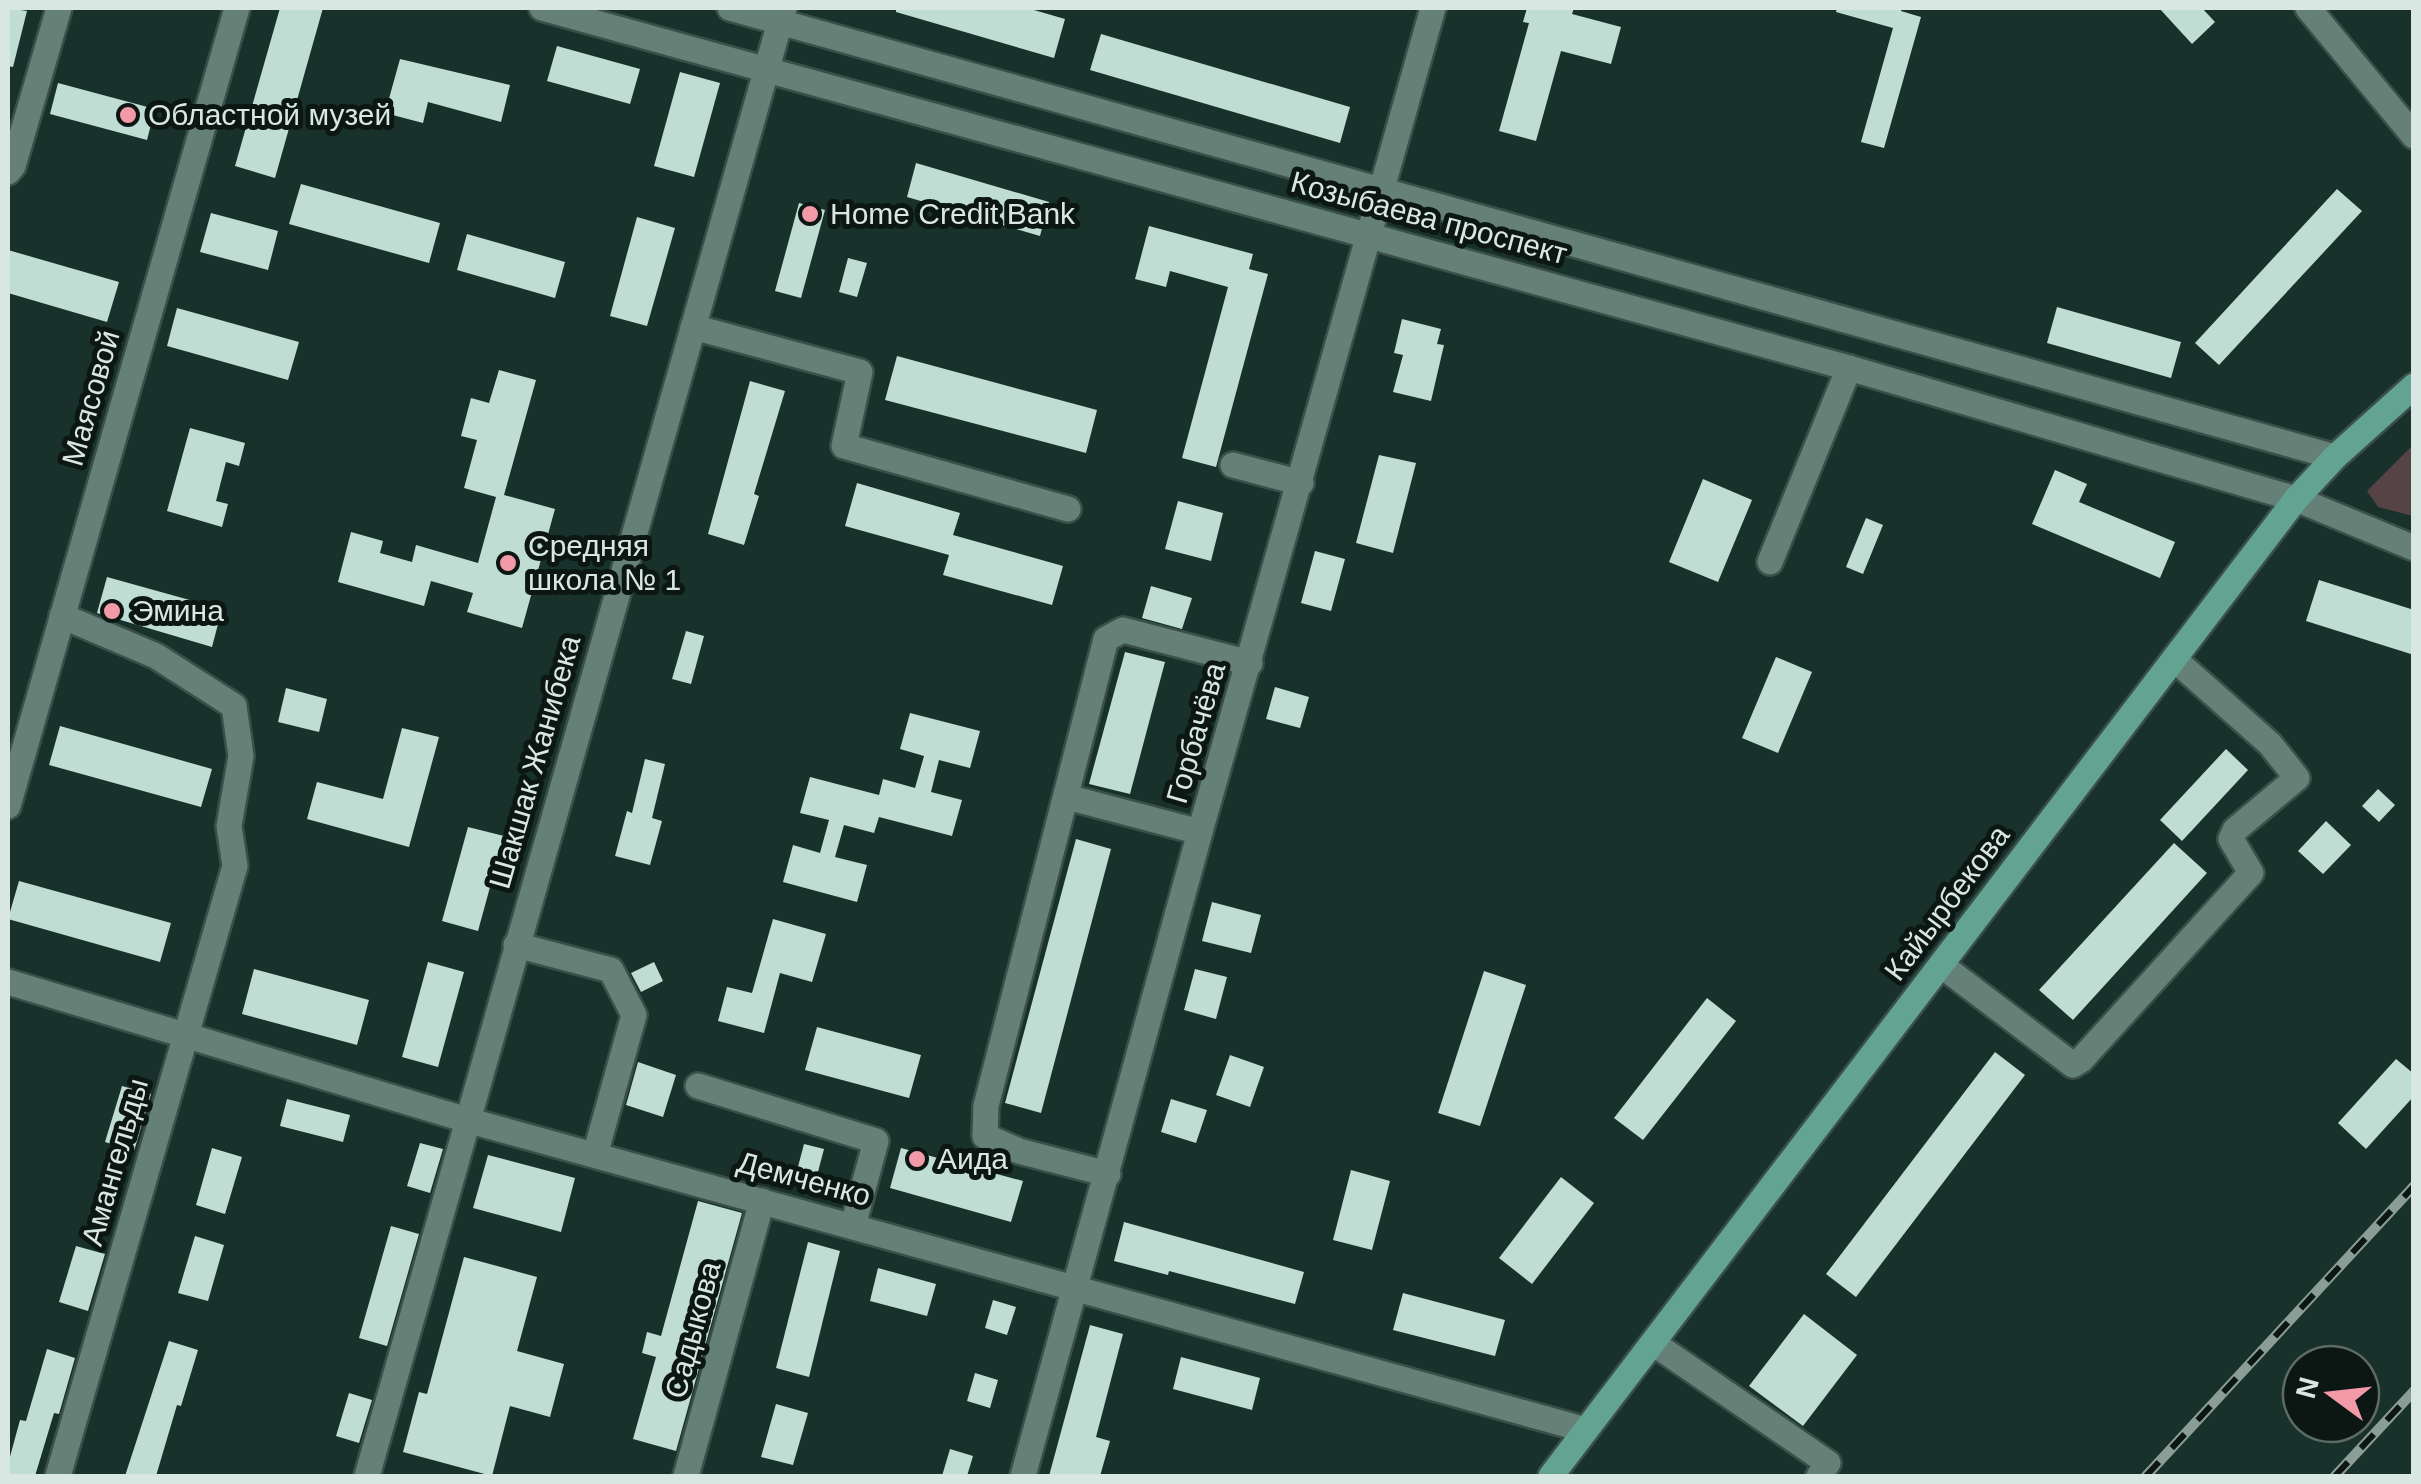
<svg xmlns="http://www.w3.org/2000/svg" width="2421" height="1484" font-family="Helvetica,sans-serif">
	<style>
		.green { fill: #554345 }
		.building { fill: #c0ddd4 }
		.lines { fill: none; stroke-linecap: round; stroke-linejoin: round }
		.minor-casing { stroke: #3a4f49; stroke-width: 30 }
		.major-casing { stroke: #3a4f49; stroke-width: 30 }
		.minor { stroke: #658077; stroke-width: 25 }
		.major { stroke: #63a391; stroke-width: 25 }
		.rail-casing { stroke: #8a9d97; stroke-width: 10 }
		.rail { stroke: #0c1613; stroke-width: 6; stroke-dasharray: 19; stroke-linecap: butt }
		.poi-dot { fill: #f39aa9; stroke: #0c1613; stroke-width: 4 }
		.labels { text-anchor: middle; stroke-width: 10; stroke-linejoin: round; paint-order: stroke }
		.poi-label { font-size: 30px; fill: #d8e7e2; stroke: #0c1613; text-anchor: start }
		.street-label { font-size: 30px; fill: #d8e7e2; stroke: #0c1613 }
	</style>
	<rect width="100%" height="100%" fill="#18312a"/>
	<polygon class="green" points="2413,445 2413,516 2378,507 2367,491"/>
	<g class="building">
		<polygon points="8,8 27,11 13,67 8,66"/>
		<polygon points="280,8 323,8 275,178 235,166"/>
		<polygon points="896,8 1027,8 1065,19 1054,58 896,12"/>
		<polygon points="1527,8 1574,8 1572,14 1621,27 1611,64 1561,51 1536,141 1499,131 1529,23 1523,22"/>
		<polygon points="1837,8 1902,8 1901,11 1921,17 1884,148 1861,142 1893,28 1836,12"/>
		<polygon points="2159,8 2202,8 2215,22 2192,44"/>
		<polygon points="1101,34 1350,107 1340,143 1090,70"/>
		<polygon points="557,46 640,69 630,104 547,81"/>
		<polygon points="400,59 510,85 501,122 428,102 423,123 385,113"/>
		<polygon points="680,72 720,83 694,177 654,166"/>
		<polygon points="58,83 155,109 147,140 50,114"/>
		<polygon points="916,163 1049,202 1040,236 907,197"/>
		<polygon points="301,184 440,223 429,263 289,224"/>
		<polygon points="2337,189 2362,211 2219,365 2195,343"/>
		<polygon points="799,203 825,210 801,298 775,291"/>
		<polygon points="211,213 278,231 268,270 200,252"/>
		<polygon points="637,217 675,228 647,326 610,316"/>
		<polygon points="1149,226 1253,254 1249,269 1268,274 1216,467 1182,458 1228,287 1170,271 1166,287 1135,279"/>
		<polygon points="467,234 565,262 555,298 457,270"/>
		<polygon points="8,250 119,282 107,322 8,293"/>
		<polygon points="848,258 867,263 857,297 839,292"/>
		<polygon points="2057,307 2181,342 2171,378 2047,343"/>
		<polygon points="177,308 299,342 288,380 167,346"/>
		<polygon points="1402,319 1441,329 1437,344 1444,345 1431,401 1393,392 1403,355 1394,353"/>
		<polygon points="897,356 1097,410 1086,453 885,400"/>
		<polygon points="499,370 536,380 504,495 555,509 522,628 467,612 473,593 431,581 424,606 338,582 351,532 383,541 380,553 412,562 416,545 478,563 496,497 464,488 477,440 461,436 471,398 489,403"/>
		<polygon points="750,381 785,391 754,494 759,496 744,545 708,534"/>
		<polygon points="190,428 245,443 239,466 226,462 216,501 228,504 222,527 167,511"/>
		<polygon points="1379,455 1416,463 1393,553 1356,543"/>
		<polygon points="2055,470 2087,484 2079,502 2175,542 2160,578 2032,524"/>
		<polygon points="1703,479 1752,500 1718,582 1669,562"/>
		<polygon points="857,483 960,513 953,535 1063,566 1052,605 943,575 949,555 845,526"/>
		<polygon points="1178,501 1223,513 1211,561 1165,549"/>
		<polygon points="1866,518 1883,525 1863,574 1846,567"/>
		<polygon points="1315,551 1345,559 1331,611 1301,603"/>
		<polygon points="107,577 222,609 212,647 97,613"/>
		<polygon points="2319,580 2414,610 2414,655 2306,621"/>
		<polygon points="1151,586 1192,598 1182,629 1142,618"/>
		<polygon points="686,631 704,636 691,684 672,679"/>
		<polygon points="1125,652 1165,662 1130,794 1089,784"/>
		<polygon points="1776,657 1812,672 1778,753 1742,738"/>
		<polygon points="1275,687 1309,697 1300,728 1266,719"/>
		<polygon points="286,688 327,699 319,732 278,722"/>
		<polygon points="910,713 980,731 970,768 939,760 931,792 962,800 952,836 879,817 874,833 844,825 835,857 867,865 857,902 783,882 793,845 820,853 829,820 800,813 810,777 879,795 883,779 915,788 924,756 900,749"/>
		<polygon points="60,726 212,769 201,807 49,765"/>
		<polygon points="402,728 439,737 409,847 307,819 317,782 383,799"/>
		<polygon points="2226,749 2248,770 2182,841 2160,820"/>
		<polygon points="645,759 665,764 652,818 662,821 650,865 615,856 627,811 632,813"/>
		<polygon points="2378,789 2395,805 2379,822 2362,806"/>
		<polygon points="2326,821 2351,845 2323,874 2298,851"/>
		<polygon points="468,827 504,836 478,931 442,921"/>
		<polygon points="1076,839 1111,849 1041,1113 1005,1103"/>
		<polygon points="2174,843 2207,873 2073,1020 2039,990"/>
		<polygon points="19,881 171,923 160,962 8,919"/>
		<polygon points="1212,902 1261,915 1251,953 1202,941"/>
		<polygon points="773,919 826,934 812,982 780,973 764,1033 718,1021 727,987 752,993"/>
		<polygon points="428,962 464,972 438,1067 402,1057"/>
		<polygon points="654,962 663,981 641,992 631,973"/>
		<polygon points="254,969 369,1000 357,1045 242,1014"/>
		<polygon points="1195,969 1227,977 1216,1019 1184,1010"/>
		<polygon points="1484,971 1526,985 1480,1126 1438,1113"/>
		<polygon points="1707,998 1736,1021 1643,1140 1614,1118"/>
		<polygon points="817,1027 921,1055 909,1098 805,1070"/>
		<polygon points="1995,1052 2025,1075 1856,1297 1826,1274"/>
		<polygon points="1230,1055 1264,1067 1250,1107 1216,1095"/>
		<polygon points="2396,1059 2414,1074 2414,1096 2366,1149 2338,1123"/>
		<polygon points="638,1062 676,1075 663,1117 626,1105"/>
		<polygon points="122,1086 151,1094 134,1151 105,1142"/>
		<polygon points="287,1099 350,1115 343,1142 280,1126"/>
		<polygon points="1171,1099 1207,1110 1196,1143 1161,1132"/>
		<polygon points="420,1143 443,1149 430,1193 407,1186"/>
		<polygon points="804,1144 824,1149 814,1187 794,1182"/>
		<polygon points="212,1148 242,1157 225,1214 196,1205"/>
		<polygon points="901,1148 1023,1181 1011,1222 890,1188"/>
		<polygon points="488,1155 575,1178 561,1232 473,1208"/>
		<polygon points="1351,1170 1390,1181 1372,1250 1333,1240"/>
		<polygon points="1561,1177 1594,1203 1532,1284 1499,1258"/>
		<polygon points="698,1201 742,1213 676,1451 633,1439 656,1357 642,1353 647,1332 661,1336"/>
		<polygon points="1124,1222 1304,1272 1295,1304 1169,1271 1168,1275 1114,1261"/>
		<polygon points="391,1226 419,1234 387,1346 359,1338"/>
		<polygon points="195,1236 224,1245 208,1301 178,1293"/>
		<polygon points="808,1242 840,1251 809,1377 776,1368"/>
		<polygon points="76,1246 105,1254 88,1311 59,1302"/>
		<polygon points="464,1257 537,1277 517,1351 564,1364 550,1417 510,1406 492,1476 403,1452 419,1392 427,1394"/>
		<polygon points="878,1268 936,1284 927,1316 870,1301"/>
		<polygon points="1403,1293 1505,1320 1495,1356 1393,1330"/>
		<polygon points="993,1300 1016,1307 1007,1335 985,1328"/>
		<polygon points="1804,1314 1857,1355 1803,1426 1749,1386"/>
		<polygon points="1090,1325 1123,1334 1096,1437 1110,1441 1100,1476 1049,1476"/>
		<polygon points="169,1341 198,1350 181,1406 177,1405 156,1476 125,1476"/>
		<polygon points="47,1349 75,1358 59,1414 54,1413 35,1476 8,1476 8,1464 20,1420 26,1421"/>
		<polygon points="1181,1357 1260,1378 1252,1410 1173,1389"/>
		<polygon points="975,1373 998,1380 990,1408 967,1401"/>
		<polygon points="349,1393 372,1400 359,1443 336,1436"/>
		<polygon points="776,1404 808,1413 793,1465 761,1457"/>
		<polygon points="950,1449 973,1456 967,1476 942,1476"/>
	</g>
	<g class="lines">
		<defs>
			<g id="minor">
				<polyline points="542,8 1849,368 2296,499 2414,548"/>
				<polyline points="730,8 2335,457"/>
				<polyline points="2308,8 2414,136"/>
				<polyline points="8,172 13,166 59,8"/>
				<polyline points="693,327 860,372 844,446 1068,509"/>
				<polyline points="1233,465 1301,483"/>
				<polyline points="1770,562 1849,368"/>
				<polyline points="1067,797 1200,832"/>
				<polyline points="8,806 237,8"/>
				<polyline points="516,945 611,970 634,1015 595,1155"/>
				<polyline points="1941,965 2073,1065 2081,1060 2251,873 2231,839 2235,830 2297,778 2270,744 2174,659"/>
				<polyline points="8,982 467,1120 1586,1430"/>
				<polyline points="698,1086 876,1141 853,1226"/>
				<polyline points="1108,1174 1019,1151 985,1136 986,1106 1106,639 1123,630 1250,663"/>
				<polyline points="1653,1343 1828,1463 1819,1476"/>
				<polyline points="58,1476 235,866 229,826 241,756 234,706 156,656 62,616"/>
				<polyline points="367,1476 784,8"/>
				<polyline points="686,1476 762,1201"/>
				<polyline points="1023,1476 1200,832 1433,8"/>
			</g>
			<polyline id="major" points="1551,1476 2296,499 2335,457 2414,386"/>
		</defs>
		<use href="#minor" class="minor-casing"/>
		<use href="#major" class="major-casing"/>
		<use href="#minor" class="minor"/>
		<use href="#major" class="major"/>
		<defs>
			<g id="rail">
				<polyline points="2146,1476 2414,1186"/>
				<polyline points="2335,1476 2414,1391"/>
			</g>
		</defs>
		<use href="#rail" class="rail-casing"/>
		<use href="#rail" class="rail"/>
	</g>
	<g class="poi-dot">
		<circle cx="128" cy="115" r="10"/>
		<circle cx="810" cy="214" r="10"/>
		<circle cx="508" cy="563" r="10"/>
		<circle cx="112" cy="611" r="10"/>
		<circle cx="917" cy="1159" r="10"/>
	</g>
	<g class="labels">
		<g class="poi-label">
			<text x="148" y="125">Областной музей</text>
			<text x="830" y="224">Home Credit Bank</text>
			<text x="528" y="556">Средняя<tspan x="528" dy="34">школа № 1</tspan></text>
			<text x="132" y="621">Эмина</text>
			<text x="937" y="1169">Аида</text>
		</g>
		<g class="street-label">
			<text transform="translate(1429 218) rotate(15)" y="10">Козыбаева проспект</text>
			<text transform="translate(91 398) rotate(-74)" y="10">Маясовой</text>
			<text transform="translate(1196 733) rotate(-74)" y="10">Горбачёва</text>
			<text transform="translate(535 762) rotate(-74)" y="10">Шакшак Жанибека</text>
			<text transform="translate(1947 903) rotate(-53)" y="10">Кайырбекова</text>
			<text transform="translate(115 1162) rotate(-74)" y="10">Амангельды</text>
			<text transform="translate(804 1179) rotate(15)" y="10">Демченко</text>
			<text transform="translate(693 1330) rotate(-75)" y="10">Садыкова</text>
		</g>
	</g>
	<rect width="2421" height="1484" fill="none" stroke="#d8e7e2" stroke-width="20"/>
	<g transform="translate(2331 1394) rotate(285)"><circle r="48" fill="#0c1613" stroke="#5e6a66" stroke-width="2.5"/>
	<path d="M0-8L18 38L0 25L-18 38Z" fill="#f39aa9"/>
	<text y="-15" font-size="28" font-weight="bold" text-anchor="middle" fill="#d8e7e2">N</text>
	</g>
</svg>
